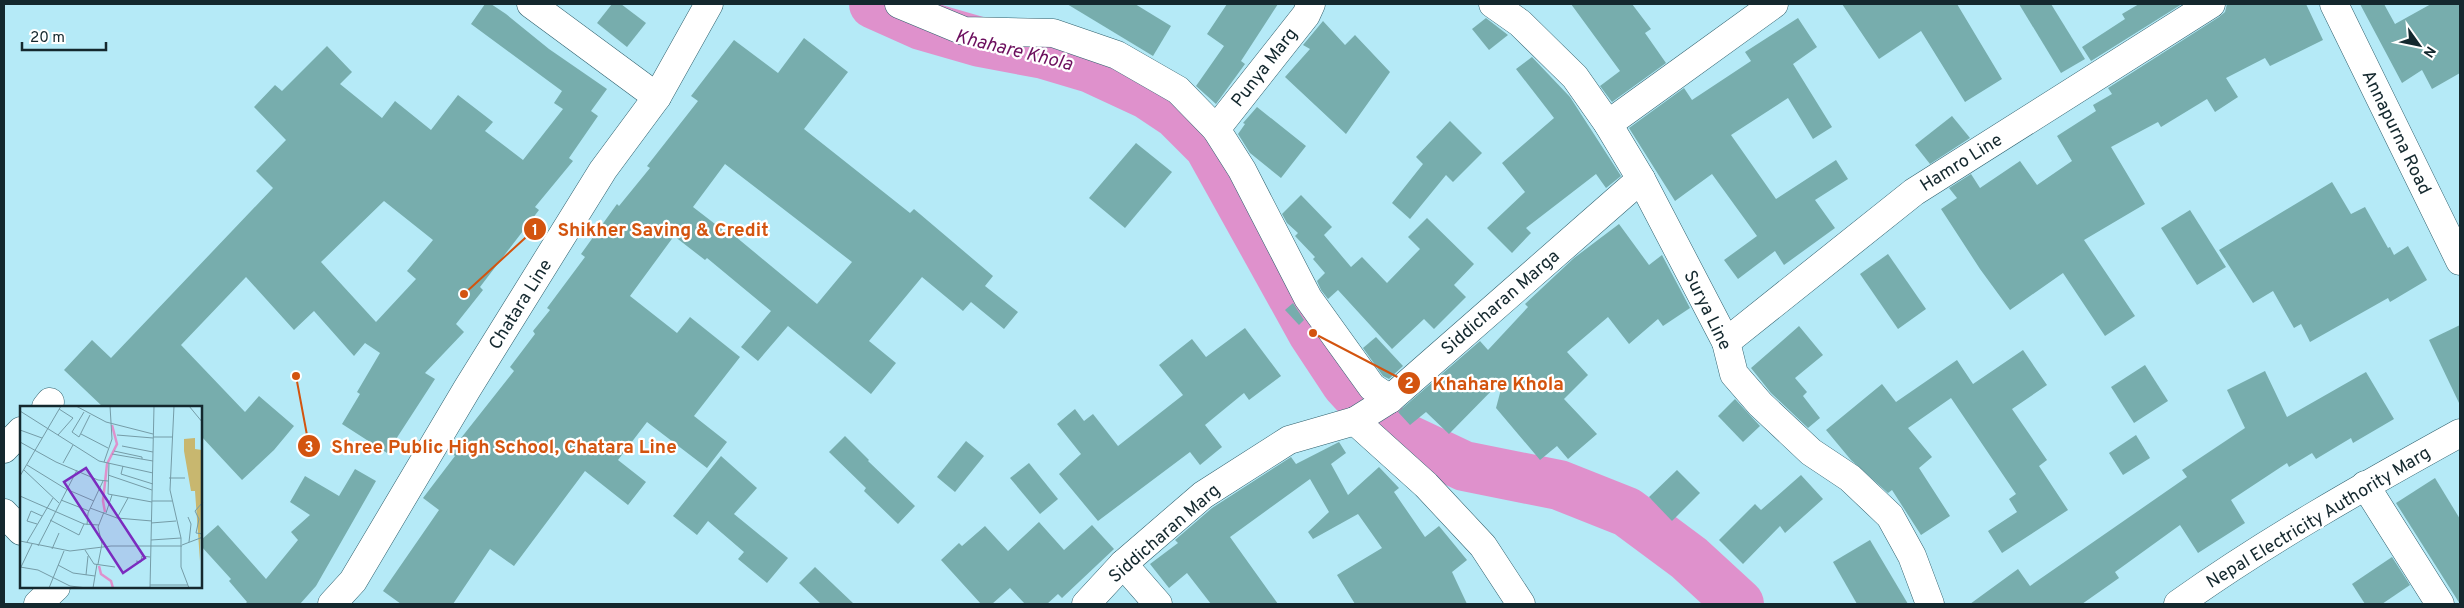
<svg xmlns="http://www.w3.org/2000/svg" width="2464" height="608" font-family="Overpass,sans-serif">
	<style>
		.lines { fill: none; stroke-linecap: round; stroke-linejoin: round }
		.river { stroke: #df91cc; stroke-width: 50 }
		.building { fill: #77adad; fill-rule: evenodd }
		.minor-casing { stroke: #2e5f6c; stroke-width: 29 }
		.minor { stroke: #fff; stroke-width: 28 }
		.labels { text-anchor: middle; stroke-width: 4.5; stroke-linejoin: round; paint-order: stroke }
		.street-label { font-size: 18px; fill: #14282e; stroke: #fff }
		.water-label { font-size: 19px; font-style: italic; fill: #6c0e5d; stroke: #fff }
		.inset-river { fill: none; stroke: #df91cc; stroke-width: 2.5 }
		.inset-road { fill: none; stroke: #759ca7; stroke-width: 1 }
		.view { fill: #7b2cbf; fill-opacity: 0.15; stroke: #7b2cbf; stroke-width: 2.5 }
		.inset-edge { fill: none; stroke: #14282e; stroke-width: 2.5 }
		.leader { fill: none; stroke: #d3540f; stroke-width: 2 }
		.callout-dot { fill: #d3540f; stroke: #fff; stroke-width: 2 }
		.mark-label { font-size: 15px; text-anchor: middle; font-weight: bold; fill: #fff }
		.callout-label { font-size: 19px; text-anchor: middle; font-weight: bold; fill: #d3540f; stroke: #fff; stroke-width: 4.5; stroke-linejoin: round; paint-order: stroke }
	</style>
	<rect width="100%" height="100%" fill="#b5eaf7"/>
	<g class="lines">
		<polyline class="river" points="874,4 921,25 980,42 1044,54 1091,68 1147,94 1177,114 1209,146 1313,333 1346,383 1390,431 1464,466 1559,485 1627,512 1689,558 1739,604"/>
	</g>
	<g class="building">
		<path d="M485 4H491L506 14 549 49 607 89 591 111 598 116 569 158 573 161 535 207 539 210 480 287 483 290 456 324 464 332 425 373 435 379 387 453 342 424 360 394 357 392 380 353 365 343 354 356 314 311 294 330 246 277 181 345 245 412 259 396 294 426 274 450 242 480 201 436V407H103L64 370 92 340 111 358 273 188 256 171 286 140 254 107 275 85 282 91 327 46 352 72 340 84 382 118 395 101 431 130 458 95 493 122 485 131 523 160 563 109 554 103 562 91 471 24ZM384 201 433 240 407 271 416 279 376 322 321 262Z"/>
		<polygon points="612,4 621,4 646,23 627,47 597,23"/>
		<polygon points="1067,4 1135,4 1171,26 1153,56"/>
		<polygon points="1227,4 1278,4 1241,61 1245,64 1216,104 1196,86 1224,46 1207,34"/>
		<polygon points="1571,4 1632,4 1651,29 1645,33 1666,63 1612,102 1600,86 1620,71"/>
		<polygon points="1842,4 1957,4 2002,79 1965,102 1921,31 1879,59"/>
		<polygon points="2019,4 2051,4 2085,59 2061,73"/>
		<polygon points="2139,4 2182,4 2091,61 2082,47 2125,19 2122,14"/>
		<polygon points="2227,4 2306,4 2323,40 2270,66 2265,58 2226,78 2238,97 2215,112 2207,99 2161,127 2158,122 2111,147 2145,204 2084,240 2135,316 2105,336 2063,273 2010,310 1980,269 1941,209 1957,198 1949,188 1971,174 1980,188 2020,161 2037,185 2072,161 2057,136 2096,111 2093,105 2112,94 2108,88 2219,17 2225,12"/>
		<polygon points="2360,4 2384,4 2395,24 2431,4 2460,4 2460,73 2432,89 2422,70 2402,83"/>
		<polygon points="1486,18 1508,35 1489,50 1472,29"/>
		<polygon points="1798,18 1817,47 1793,64 1832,127 1813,139 1788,98 1731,135 1776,199 1836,160 1848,179 1815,200 1835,228 1784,265 1775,251 1738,279 1724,260 1757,236 1712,174 1675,201 1629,128 1684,88 1692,100 1751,61 1745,52"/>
		<polygon points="1323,21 1345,45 1355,35 1390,72 1346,134 1285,77 1310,49 1303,45"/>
		<path d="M804 38 848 72 804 129 910 213 914 209 993 276 985 286 1018 312 1004 329 971 302 963 311 922 277 869 341 896 363 871 394 788 326 758 361 741 347 771 311 707 258 705 260 674 236 630 296 677 333 690 317 740 357 694 416 727 442 707 468 647 422 618 460 646 482 628 505 585 471 514 566 490 549 453 604H401L383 591 439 510 423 498 455 456 450 452 514 371 510 367 535 334 533 331 550 310 547 308 585 257 581 254 617 204 619 206 650 168 647 166 698 101 691 96 734 40 778 73ZM725 164 852 262 817 304 730 232 728 234 693 207Z"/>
		<polygon points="1532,57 1570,97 1621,176 1606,188 1596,174 1526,228 1531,233 1512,253 1487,228 1525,192 1502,163 1554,118 1516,69"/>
		<polygon points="1257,107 1306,146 1281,178 1250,153 1238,134 1245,124 1243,123"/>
		<polygon points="1952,116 1970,138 1930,164 1915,145"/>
		<polygon points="1450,121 1482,153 1453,182 1446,175 1410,219 1392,203 1423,164 1416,157"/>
		<polygon points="1136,143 1172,172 1125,228 1089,198"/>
		<polygon points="2332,182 2351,214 2365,207 2388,248 2390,247 2394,255 2408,246 2427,280 2390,302 2388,298 2310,342 2301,324 2294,328 2273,291 2253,303 2219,250"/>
		<polygon points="1301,195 1332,227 1324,235 1351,267 1362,257 1387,283 1420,249 1408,237 1427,218 1474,264 1454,285 1466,297 1434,329 1424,319 1392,349 1338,290 1328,299 1321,290 1317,281 1325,273 1313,259 1315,257 1295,236 1298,233 1287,223 1282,214"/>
		<polygon points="2190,210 2226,267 2197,285 2161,228"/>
		<polygon points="1619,224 1649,265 1662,255 1690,308 1663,326 1658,319 1629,344 1608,317 1567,352 1588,375 1564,399 1597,434 1568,459 1557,446 1540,460 1496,408 1504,378 1449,434 1426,412 1410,425 1398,412 1480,341 1488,350 1528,307 1525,304 1574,258"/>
		<polygon points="1888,254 1926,309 1898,329 1860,274"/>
		<polygon points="1293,303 1304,320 1299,325 1285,310"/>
		<polygon points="2460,325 2460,405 2429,340"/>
		<polygon points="1799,326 1823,355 1795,378 1807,392 1803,396 1820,418 1808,428 1771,393 1751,368"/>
		<polygon points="1245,328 1281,376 1249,400 1244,393 1205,425 1222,447 1200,465 1190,452 1098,521 1059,474 1081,454 1057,424 1075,409 1084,421 1093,414 1118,446 1183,395 1159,365 1192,339 1206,357"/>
		<polygon points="1376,337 1403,366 1389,379 1383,376 1363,348"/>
		<polygon points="2023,350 2047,385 2012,409 2047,460 2039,466 2068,510 2002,553 1988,531 2017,512 2009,499 2016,494 1951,398 1908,428 1932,457 1919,468 1950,516 1921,535 1892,490 1888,493 1851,460 1826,430 1882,384 1896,402 1957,360 1973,384"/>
		<polygon points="2145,365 2168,401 2134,423 2111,387"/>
		<polygon points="2265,371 2287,417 2366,372 2394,419 2353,443 2351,438 2316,459 2312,453 2289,467 2287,463 2231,500 2245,523 2198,553 2180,525 2115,572 2119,578 2082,604 1970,604 2018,569 2030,586 2187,477 2182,470 2245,428 2227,390"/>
		<polygon points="1735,399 1760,426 1743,442 1718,416"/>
		<polygon points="2136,435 2150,458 2123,475 2109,453"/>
		<polygon points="845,436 869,460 868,461 915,506 898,524 864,491 866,488 829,452"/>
		<polygon points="966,441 984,456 955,492 937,477"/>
		<polygon points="1339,442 1346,453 1331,464 1348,495 1379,467 1399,488 1394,492 1425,537 1439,526 1467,560 1452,572 1467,604 1355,604 1337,575 1382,548 1358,514 1313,539 1308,532 1329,512 1310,479 1230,537 1278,604 1211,604 1187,573 1169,588 1150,564 1178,543 1175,540 1212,508 1291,457 1296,464"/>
		<polygon points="721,456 757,488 734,514 788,558 767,583 738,559 744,552 708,521 697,535 673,516"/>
		<polygon points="1029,463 1058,499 1040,514 1010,478"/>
		<polygon points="355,469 376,481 316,586 300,604 245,604 247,602 229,581 231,579 201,546 201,540 218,525 266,579 298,540 291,532 310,515 290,502 305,476 339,496"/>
		<polygon points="1677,470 1700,493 1672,521 1649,497"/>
		<polygon points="1801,475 1823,499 1785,533 1780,526 1743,564 1719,540 1755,504 1761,510"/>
		<polygon points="2435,478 2460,519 2460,604 2396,503"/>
		<polygon points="1039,522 1064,550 1092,525 1114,549 1062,598 1058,594 1047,604 1025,604 1010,588 992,604 981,604 941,560 959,543 962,546 985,526 1008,551"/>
		<polygon points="1870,540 1908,604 1857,604 1833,562"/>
		<polygon points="2392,557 2410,585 2382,604 2365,604 2352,584"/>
		<polygon points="815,567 854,604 821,604 799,583"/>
	</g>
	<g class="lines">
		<defs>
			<g id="minor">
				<polyline points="531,4 657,97"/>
				<polyline points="899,4 964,31 1053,33 1117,55 1178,90 1216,129 1242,170 1308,298 1372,387 1390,399"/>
				<polyline points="1493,4 1520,23 1575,77 1608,124 1641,179 1726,342 1734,374 1760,404 1811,452 1850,478 1890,516 1912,556 1930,604"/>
				<polyline points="2334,4 2460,261"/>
				<polyline points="1608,124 1774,4"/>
				<polyline points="1216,129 1306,15 1311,4"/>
				<polyline points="1726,342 1914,192 2211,4"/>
				<polyline points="46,407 50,402"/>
				<polyline points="1355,421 1426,485 1483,546 1521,604"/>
				<polyline points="4,449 21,431"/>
				<polyline points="2365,485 2440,604"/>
				<polyline points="4,513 21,531"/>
				<polyline points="1123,564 1158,604"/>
				<polyline points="38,604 56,587"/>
				<polyline points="332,604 353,581 467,389 603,170 657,97 709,4"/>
				<polyline points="1086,604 1123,564 1203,495 1289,440 1355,421 1390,399 1641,179"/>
				<path d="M2178 604C2268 540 2364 486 2460 433"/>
			</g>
		</defs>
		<use href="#minor" class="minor-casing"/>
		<use href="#minor" class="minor"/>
	</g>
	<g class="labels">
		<g class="street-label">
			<text transform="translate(1264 67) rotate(-52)" y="6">Punya Marg</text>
			<text transform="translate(2397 132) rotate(64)" y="6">Annapurna Road</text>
			<text transform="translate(1961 162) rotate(-32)" y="6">Hamro Line</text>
			<text transform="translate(1500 302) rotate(-41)" y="6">Siddicharan Marga</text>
			<text transform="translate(520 304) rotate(-58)" y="6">Chatara Line</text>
			<text transform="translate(1708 310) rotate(64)" y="6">Surya Line</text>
			<text transform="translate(2318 517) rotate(-31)" y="6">Nepal Electricity Authority Marg</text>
			<text transform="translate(1164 533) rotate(-41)" y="6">Siddicharan Marg</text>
		</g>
		<g class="water-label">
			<text transform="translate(1014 49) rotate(14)" y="7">Khahare Khola</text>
		</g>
	</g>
	<g transform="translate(20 406)">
		<rect width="182" height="182" fill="#b5eaf7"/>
		<path d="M175 32V43L182 44 180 155 175 85H171L164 45V33Z" fill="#c8b76f"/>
		<path class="inset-river" d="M85 106 83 95 87 58 97 38 92 19M79 160 81 168 91 175 93 182"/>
		<path class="inset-road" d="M56 0 86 16 133 28M154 0 150 84 161 132V161L169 182M169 0 183 17M0 5 79 55 133 67M64 6 52 26 59 31 70 9M0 24 22 32M61 28 88 42M38 29 53 12 39 3M97 29 133 32M133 31H153M0 36 36 56 78 74 88 75M102 40 133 46M94 45 122 51V53M92 48 133 55M84 56 92 33 90 0M43 57 53 39M89 57 88 88 132 96M7 59 46 83 74 95M103 60 101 68 133 78M4 64 39 97M88 69 132 84M0 70 41 0M149 72H165M0 90 64 118 79 119M41 94 69 105M132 95H152M183 96 175 105 179 113 176 127 183 128M70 102 97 112 132 115M86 107 92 89M168 111 171 118 169 136M97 112 108 92M30 114 59 129 64 118M131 117 156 115M17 118 7 115 11 105 22 110M67 119 68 107 83 75M131 134 161 132M0 135 50 145 91 140H162M7 136 33 92M162 139 183 131M18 140 57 64M32 143 39 127M65 144 74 158 95 161M116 155 121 156 122 150 130 151M78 158 82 138 78 121 84 106M38 159 53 167 75 170M0 161 18 164 50 180 67 182M1 161 12 138M66 169 68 150M130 179H168M29 182 44 145M73 182 77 158M130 182 134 0"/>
		<path class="view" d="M66 62 125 152 103 167 44 76Z"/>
		<rect width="182" height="182" class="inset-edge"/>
	</g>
	<path class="leader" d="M464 294L535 229M1313 333L1409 383M296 376L309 446"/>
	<g class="callout-dot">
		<circle cx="464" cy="294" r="5"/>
		<circle cx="1313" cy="333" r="5"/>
		<circle cx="296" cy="376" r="5"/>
		<circle cx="535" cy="229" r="12"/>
		<circle cx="1409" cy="383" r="12"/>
		<circle cx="309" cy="446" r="12"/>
	</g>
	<g class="mark-label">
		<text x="535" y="235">1</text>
		<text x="1409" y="388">2</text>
		<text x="309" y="452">3</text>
	</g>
	<g class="callout-label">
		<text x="663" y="236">Shikher Saving &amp; Credit</text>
		<text x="1498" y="390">Khahare Khola</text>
		<text x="504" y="453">Shree Public High School, Chatara Line</text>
	</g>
	<rect width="2464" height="608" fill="none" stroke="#14282e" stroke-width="10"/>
	<g transform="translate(2419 45) rotate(123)" stroke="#ffffff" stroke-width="4" paint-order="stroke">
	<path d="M0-4L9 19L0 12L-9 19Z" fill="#14282e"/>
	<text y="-8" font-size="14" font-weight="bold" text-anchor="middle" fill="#14282e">N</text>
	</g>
	<path d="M22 42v8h84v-8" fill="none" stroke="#14282e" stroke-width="2.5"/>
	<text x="30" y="42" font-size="15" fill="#14282e" stroke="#ffffff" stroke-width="4" paint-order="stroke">20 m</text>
</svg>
